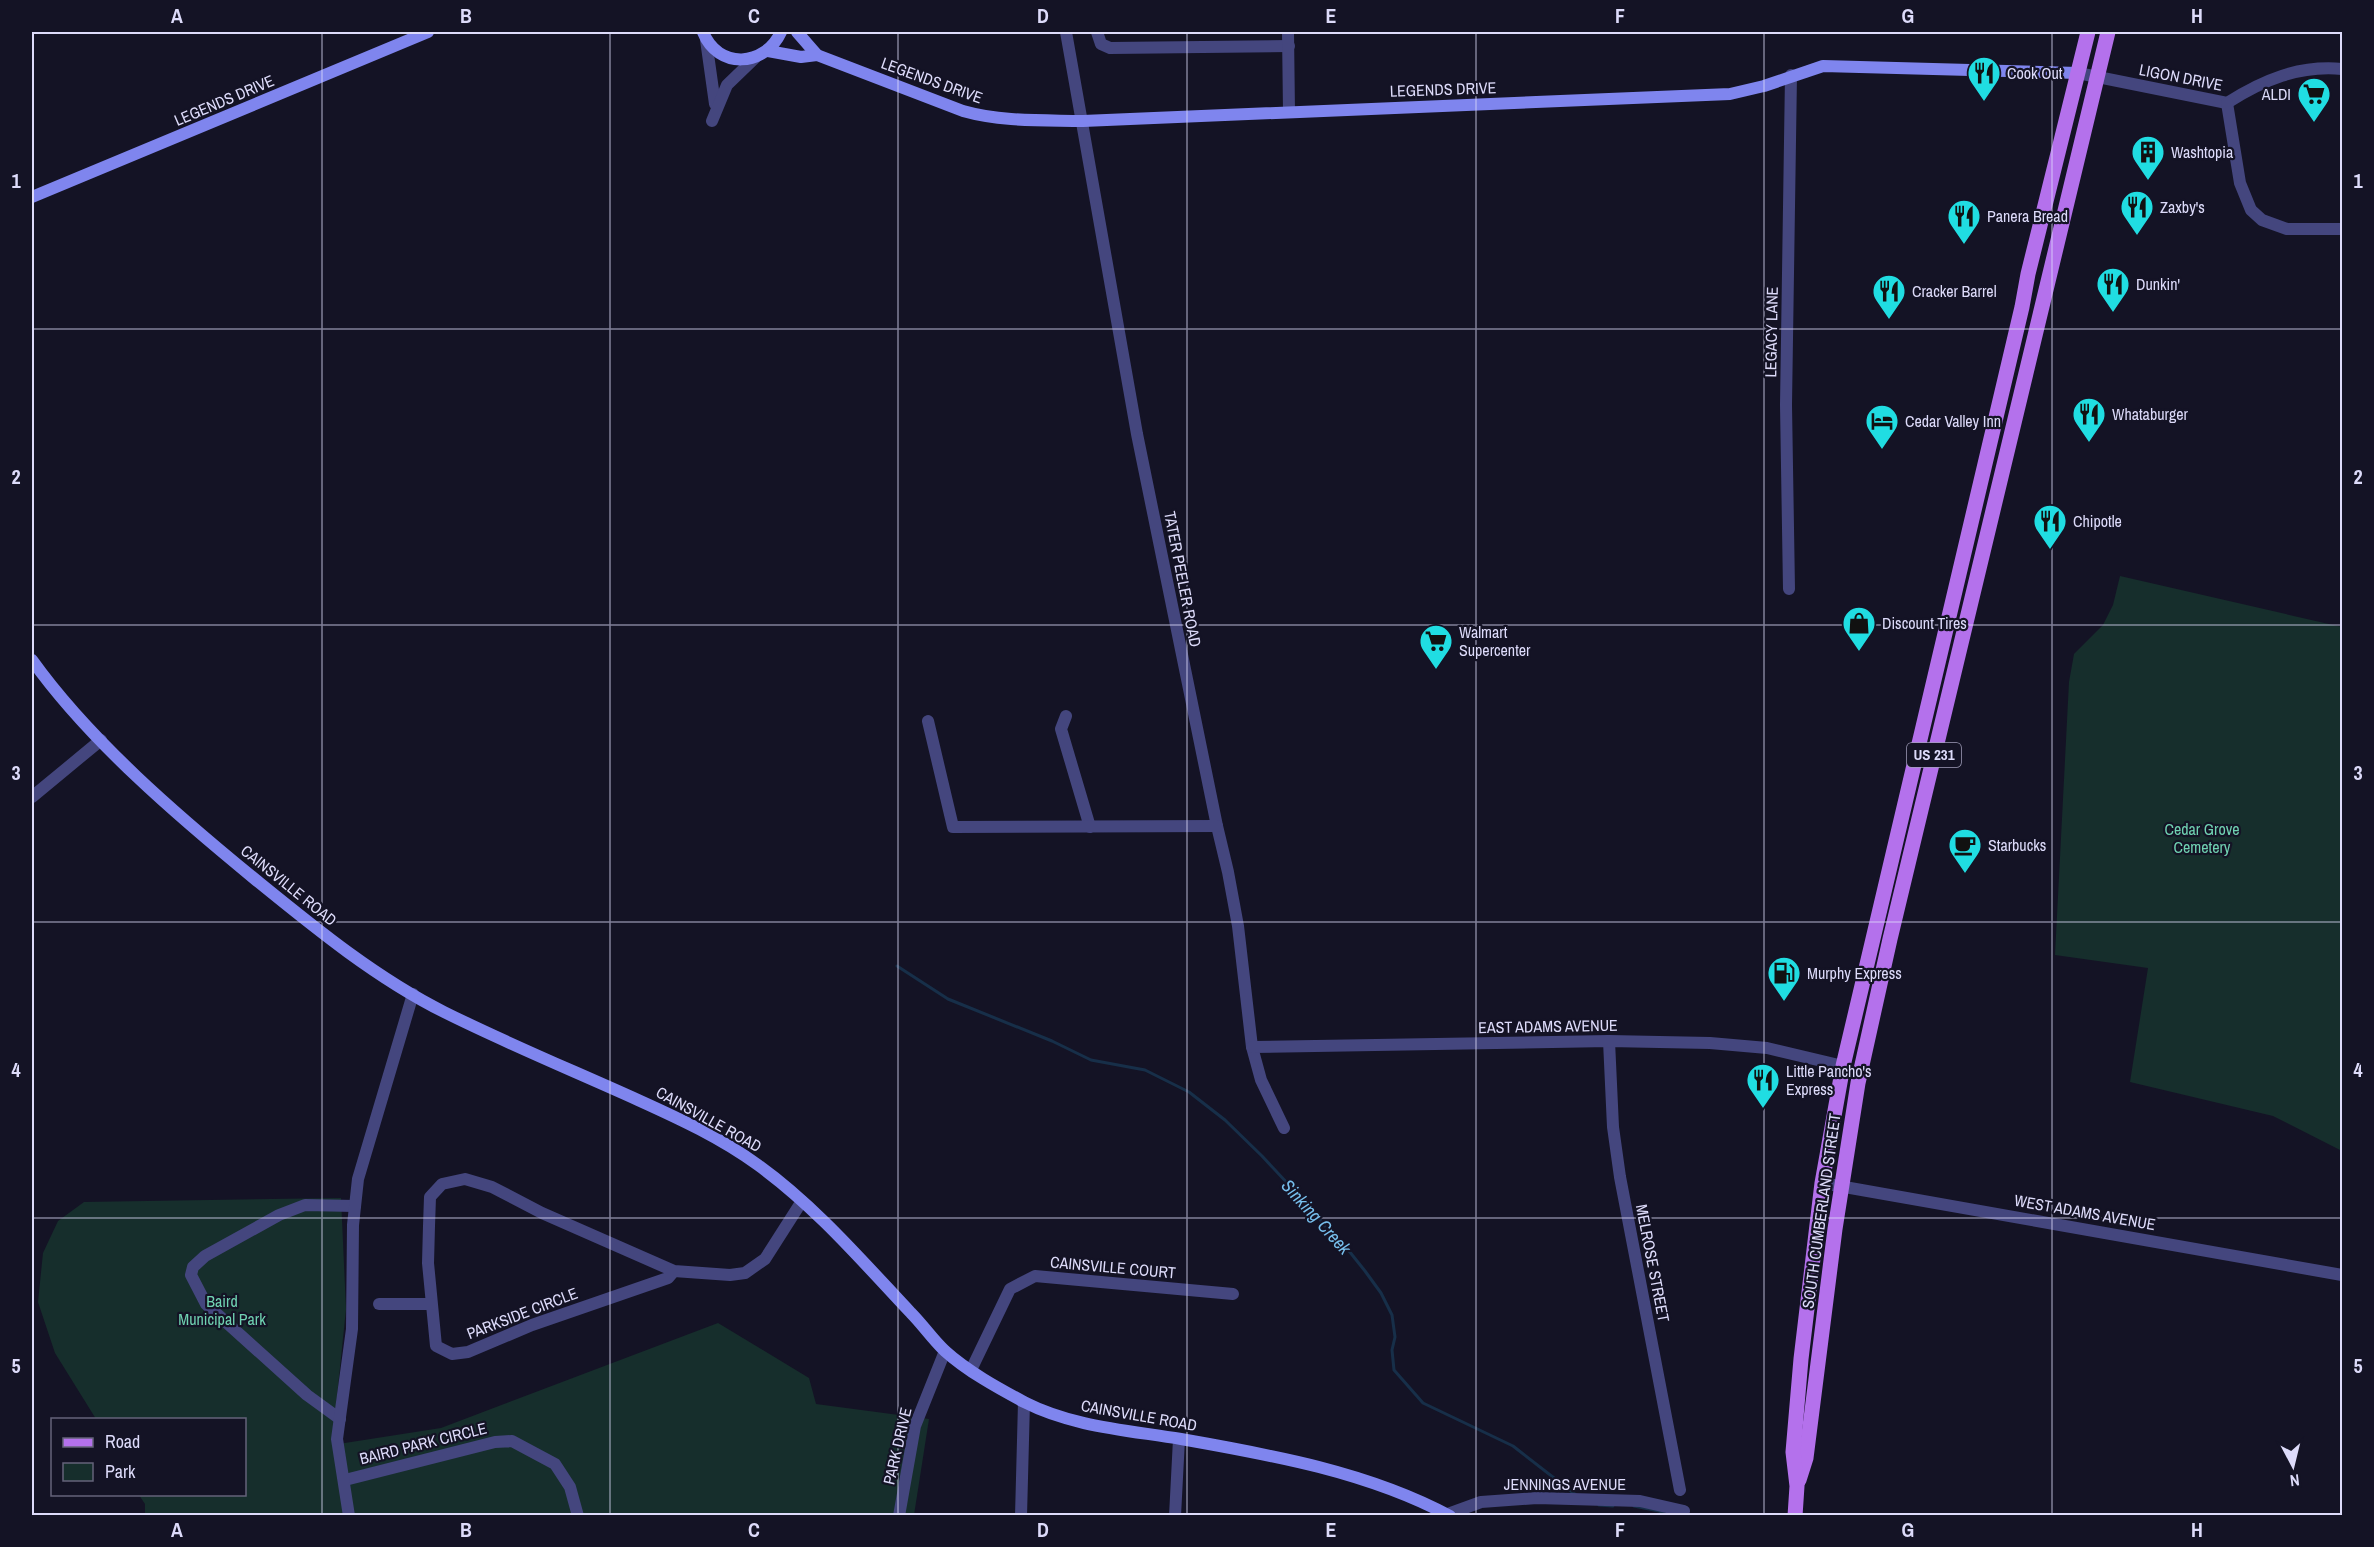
<svg xmlns="http://www.w3.org/2000/svg" width="2374" height="1547" font-family="'Archivo Narrow',sans-serif">
	<style>
		.green { fill: #162e2c }
		.lines { fill: none; stroke-linecap: round; stroke-linejoin: round }
		.stream { stroke: #172f49; stroke-width: 3 }
		.street { stroke: #44467e; stroke-width: 12 }
		.secondary { stroke: #7f85ee; stroke-width: 12 }
		.primary { stroke: #b471ec; stroke-width: 15 }
		.grid { fill: none; stroke: #dddbfa; stroke-width: 1.5; stroke-opacity: 0.55 }
		.labels { text-anchor: middle; stroke-width: 4.5; stroke-linejoin: round; paint-order: stroke }
		.shield { fill: #141325; stroke: #a19fba; stroke-width: 1.5 }
		.shield-label { font-size: 15px; font-weight: bold; fill: #dddbfa }
		.poi-label { font-size: 16px; fill: #dddbfa; stroke: #141325; text-anchor: start }
		.street-label { font-size: 16px; fill: #dddbfa; stroke: #141325 }
		.park-label { font-size: 16px; fill: #70d2b2; stroke: #141325 }
		.water-label { font-size: 18px; font-style: italic; fill: #77bfed; stroke: #141325 }
		.neatline { fill: none; stroke: #dddbfa; stroke-width: 2 }
		.grid-label { font-size: 20px; text-anchor: middle; font-weight: bold; fill: #dddbfa }
	</style>
	<rect width="100%" height="100%" fill="#141325"/>
	<g class="green">
		<polygon points="2120,576 2342,627 2342,1151 2273,1116 2130,1082 2148,968 2055,955 2069,682 2074,654 2103,625 2113,605"/>
		<polygon points="341,1198 346,1309 332,1445 441,1428 718,1323 809,1378 816,1404 929,1419 914,1515 145,1515 145,1504 139,1495 244,1494 244,1420 96,1419 55,1353 38,1302 43,1253 58,1221 84,1202"/>
	</g>
	<g class="lines">
		<g class="stream">
			<polyline points="897,966 948,999 1052,1041 1091,1060 1145,1070 1189,1092 1225,1120 1262,1156 1317,1215 1332,1237 1349,1251 1365,1271 1381,1293 1392,1315 1395,1337 1392,1350 1394,1370 1423,1403 1513,1446 1576,1495"/>
			<polyline points="1599,1505 1613,1506"/>
			<polyline points="1634,1506 1659,1511 1668,1516"/>
		</g>
		<g class="street">
			<polyline points="1066,32 1137,434 1217,826 1228,872 1238,926 1252,1047 1261,1080 1284,1128"/>
			<polyline points="1097,32 1101,44 1110,48 1289,46"/>
			<polyline points="1288,32 1289,112"/>
			<polyline points="706,40 715,104"/>
			<path d="M2078 73 2227 103C2263 80 2299 65 2342 69"/>
			<polyline points="2227,103 2240,183 2251,210 2262,220 2287,229 2342,229"/>
			<polyline points="712,121 727,85 756,57"/>
			<polyline points="1789,589 1786,405 1791,75"/>
			<polyline points="1066,716 1061,729 1090,827"/>
			<polyline points="928,721 953,827 1217,826"/>
			<polyline points="32,797 101,740"/>
			<polyline points="1609,1041 1613,1127 1620,1177 1680,1490"/>
			<polyline points="1252,1047 1609,1041 1710,1043 1767,1048 1843,1066"/>
			<polyline points="1822,1183 2342,1275"/>
			<polyline points="674,1271 668,1278 532,1325 468,1352 452,1354 436,1346 428,1263 429,1226 430,1197 442,1184 465,1179 492,1187 542,1213 674,1271 730,1275 745,1273 765,1259 802,1201"/>
			<polyline points="379,1304 431,1304"/>
			<polyline points="971,1370 1010,1289 1035,1276 1233,1294"/>
			<polyline points="340,1419 307,1395 206,1304 191,1275 193,1267 205,1256 279,1215 305,1205 355,1206"/>
			<polyline points="345,1480 495,1442 512,1441 555,1464 570,1487 578,1516"/>
			<polyline points="1448,1514 1481,1502 1537,1498 1640,1501 1684,1511"/>
			<polyline points="349,1516 337,1439 352,1329 353,1225 358,1179 413,994"/>
			<polyline points="899,1516 915,1426 945,1351"/>
			<polyline points="1021,1516 1024,1402"/>
			<polyline points="1175,1516 1179,1439"/>
		</g>
		<g class="secondary">
			<path d="M703 32C718 70 765 67 781 32"/>
			<polyline points="797,32 817,55"/>
			<path d="M768 51 801 57 817 55 963 111C1002 122 1042 120 1083 121L1730 94 1764 86 1823 66 2078 73"/>
			<polyline points="32,197 428,32"/>
			<path d="M32 660C90 741 179 817 256 880 315 928 376 978 444 1012 508 1044 574 1071 638 1100 680 1119 721 1138 758 1165 815 1206 863 1262 911 1313 923 1325 933 1340 945 1351 967 1371 998 1388 1024 1402 1073 1427 1127 1430 1181 1439 1272 1455 1368 1472 1450 1516"/>
		</g>
		<g class="primary">
			<polyline points="1799,1480 1806,1458 1835,1229 1858,1083 1890,939 2108,32"/>
			<polyline points="1795,1516 1797,1486 1793,1452 1801,1359 1822,1183 1843,1066 2022,307 2028,274 2088,32"/>
		</g>
	</g>
	<path class="grid" d="M322 32V1516M610 32V1516M898 32V1516M1187 32V1516M1476 32V1516M1764 32V1516M2052 32V1516M32 329H2342M32 625H2342M32 922H2342M32 1218H2342"/>
	<defs>
		<symbol id="restaurant-pin" viewBox="-11 -11 22 30"><path d="M0 17L-7.5 6A9.5 9.5 0 1 1 7.5 6Z" fill="#20dde2" stroke="#141325"/><path d="M-5-6h1v4h1v-4h1v4h1v-4h1v5L-1.5 .5V6h-2V.5L-5-1ZM5-6V6H3V1.5H1.5Q1.5-4 5-6Z" fill="#111"/></symbol>
		<symbol id="supermarket-pin" viewBox="-11 -11 22 30"><path d="M0 17L-7.5 6A9.5 9.5 0 1 1 7.5 6Z" fill="#20dde2" stroke="#141325"/><path d="M-6-5.5h2.5l.6 2H6L4.5 2H-2.5L-4.4-4H-6ZM-1.5 3.2a1.3 1.3 0 1 0 .1 0ZM3 3.2a1.3 1.3 0 1 0 .1 0Z" fill="#111"/></symbol>
		<symbol id="building-pin" viewBox="-11 -11 22 30"><path d="M0 17L-7.5 6A9.5 9.5 0 1 1 7.5 6Z" fill="#20dde2" stroke="#141325"/><path d="M-4-6H4V6H1V3H-1V6H-4ZM-2.5-4.3h1.7v1.8h-1.7ZM.8-4.3h1.7v1.8H.8ZM-2.5-1h1.7V.8h-1.7ZM.8-1h1.7V.8H.8Z" fill="#111"/></symbol>
		<symbol id="hotel-pin" viewBox="-11 -11 22 30"><path d="M0 17L-7.5 6A9.5 9.5 0 1 1 7.5 6Z" fill="#20dde2" stroke="#141325"/><path d="M-6-4.5h1.5V1H6V5H4.5V3h-9V5H-6ZM-4 0a1.8 1.8 0 1 1 3.6 0ZM.5 0V-2.5h3Q6-2.5 6 0Z" fill="#111"/></symbol>
		<symbol id="shop-pin" viewBox="-11 -11 22 30"><path d="M0 17L-7.5 6A9.5 9.5 0 1 1 7.5 6Z" fill="#20dde2" stroke="#141325"/><path d="M-5-2.5h2.3a2.7 3.5 0 0 1 5.4 0H5L5.5 6h-11ZM-1.5-2.5h3a1.5 2.3 0 0 0-3 0Z" fill="#111"/></symbol>
		<symbol id="cafe-pin" viewBox="-11 -11 22 30"><path d="M0 17L-7.5 6A9.5 9.5 0 1 1 7.5 6Z" fill="#20dde2" stroke="#141325"/><path d="M-5.5-4.5H6V0H3Q3 3.5 0 3.5H-2.5Q-5.5 3.5-5.5 0ZM3-3.2v2h1.7v-2ZM-6 4.5H4V6H-6Z" fill="#111"/></symbol>
		<symbol id="fuel-pin" viewBox="-11 -11 22 30"><path d="M0 17L-7.5 6A9.5 9.5 0 1 1 7.5 6Z" fill="#20dde2" stroke="#141325"/><path d="M-5.5-6h7V0h2V4h1.3V-2.5L3-4.5l.8-.8L6-3V5H2.5V1h-1V6h-7ZM-4.2-4.7v3.2H.2V-4.7Z" fill="#111"/></symbol>
	</defs>
	<g fill-rule="evenodd">
		<use href="#restaurant-pin" x="1965" y="54" width="38" height="52"/>
		<use href="#supermarket-pin" x="2295" y="75" width="38" height="52"/>
		<use href="#building-pin" x="2129" y="133" width="38" height="52"/>
		<use href="#restaurant-pin" x="2118" y="188" width="38" height="52"/>
		<use href="#restaurant-pin" x="1945" y="197" width="38" height="52"/>
		<use href="#restaurant-pin" x="2094" y="265" width="38" height="52"/>
		<use href="#restaurant-pin" x="1870" y="272" width="38" height="52"/>
		<use href="#restaurant-pin" x="2070" y="395" width="38" height="52"/>
		<use href="#hotel-pin" x="1863" y="402" width="38" height="52"/>
		<use href="#restaurant-pin" x="2031" y="502" width="38" height="52"/>
		<use href="#shop-pin" x="1840" y="604" width="38" height="52"/>
		<use href="#supermarket-pin" x="1417" y="622" width="38" height="52"/>
		<use href="#cafe-pin" x="1946" y="826" width="38" height="52"/>
		<use href="#fuel-pin" x="1765" y="954" width="38" height="52"/>
		<use href="#restaurant-pin" x="1744" y="1061" width="38" height="52"/>
	</g>
	<g class="labels">
		<rect class="shield" x="1907" y="743" width="54" height="24" rx="4.5"/>
		<g class="shield-label">
			<text x="1934" y="760">US 231</text>
		</g>
		<g class="poi-label">
			<text x="2007" y="79">Cook Out</text>
			<text x="2291" y="100" text-anchor="end">ALDI</text>
			<text x="2171" y="158">Washtopia</text>
			<text x="2160" y="213">Zaxby's</text>
			<text x="1987" y="222">Panera Bread</text>
			<text x="2136" y="290">Dunkin'</text>
			<text x="1912" y="297">Cracker Barrel</text>
			<text x="2112" y="420">Whataburger</text>
			<text x="1905" y="427">Cedar Valley Inn</text>
			<text x="2073" y="527">Chipotle</text>
			<text x="1882" y="629">Discount Tires</text>
			<text x="1459" y="638">Walmart<tspan x="1459" dy="18">Supercenter</tspan></text>
			<text x="1988" y="851">Starbucks</text>
			<text x="1807" y="979">Murphy Express</text>
			<text x="1786" y="1077">Little Pancho's<tspan x="1786" dy="18">Express</tspan></text>
		</g>
		<g class="street-label">
			<text transform="translate(2181 77) rotate(11)" y="6">LIGON DRIVE</text>
			<text transform="translate(932 80) rotate(20)" y="6">LEGENDS DRIVE</text>
			<text transform="translate(1443 89) rotate(-2)" y="6">LEGENDS DRIVE</text>
			<text transform="translate(224 100) rotate(-23)" y="6">LEGENDS DRIVE</text>
			<text transform="translate(1771 332) rotate(-89)" y="6">LEGACY LANE</text>
			<text transform="translate(1183 579) rotate(79)" y="6">TATER PEELER ROAD</text>
			<text transform="translate(289 885) rotate(39)" y="6">CAINSVILLE ROAD</text>
			<text transform="translate(1548 1026) rotate(-1)" y="6">EAST ADAMS AVENUE</text>
			<text transform="translate(709 1119) rotate(29)" y="6">CAINSVILLE ROAD</text>
			<text transform="translate(1821 1211) rotate(-82)" y="6">SOUTH CUMBERLAND STREET</text>
			<text transform="translate(2085 1212) rotate(10)" y="6">WEST ADAMS AVENUE</text>
			<text transform="translate(1653 1263) rotate(79)" y="6">MELROSE STREET</text>
			<text transform="translate(1113 1267) rotate(5)" y="6">CAINSVILLE COURT</text>
			<text transform="translate(522 1313) rotate(-21)" y="6">PARKSIDE CIRCLE</text>
			<text transform="translate(1139 1415) rotate(10)" y="6">CAINSVILLE ROAD</text>
			<text transform="translate(423 1443) rotate(-14)" y="6">BAIRD PARK CIRCLE</text>
			<text transform="translate(897 1446) rotate(-77)" y="6">PARK DRIVE</text>
			<text x="1565" y="1490">JENNINGS AVENUE</text>
		</g>
		<g class="park-label">
			<text x="2202" y="835">Cedar Grove<tspan x="2202" dy="18">Cemetery</tspan></text>
			<text x="222" y="1307">Baird<tspan x="222" dy="18">Municipal Park</tspan></text>
		</g>
		<g class="water-label">
			<text transform="translate(1316 1217) rotate(48)" y="6">Sinking Creek</text>
		</g>
	</g>
	<rect width="2374" height="1547" fill="none" stroke="#141325" stroke-width="66"/>
	<rect x="51" y="1418" width="195" height="78" fill="#141325" stroke="#64637a" stroke-width="1.5"/>
	<rect x="63" y="1438" width="30" height="9" fill="#b471ec" stroke="#64637a" stroke-width="1.5"/>
	<text x="105" y="1448" font-size="18" fill="#dddbfa">Road</text>
	<rect x="63" y="1463" width="30" height="18" fill="#162e2c" stroke="#64637a" stroke-width="1.5"/>
	<text x="105" y="1478" font-size="18" fill="#dddbfa">Park</text>
	<g transform="translate(2293 1466) rotate(173)" stroke="#141325" stroke-width="4.5" paint-order="stroke">
	<path d="M0-4.5L10 22L0 15L-10 22Z" fill="#dddbfa"/>
	<text y="-9" font-size="16" font-weight="bold" text-anchor="middle" fill="#dddbfa">N</text>
	</g>
	<rect x="33" y="33" width="2308" height="1481" class="neatline"/>
	<g class="grid-label">
		<text x="177" y="23">A</text>
		<text x="466" y="23">B</text>
		<text x="754" y="23">C</text>
		<text x="1043" y="23">D</text>
		<text x="1331" y="23">E</text>
		<text x="1620" y="23">F</text>
		<text x="1908" y="23">G</text>
		<text x="2197" y="23">H</text>
		<text x="16" y="188">1</text>
		<text x="2358" y="188">1</text>
		<text x="16" y="484">2</text>
		<text x="2358" y="484">2</text>
		<text x="16" y="780">3</text>
		<text x="2358" y="780">3</text>
		<text x="16" y="1077">4</text>
		<text x="2358" y="1077">4</text>
		<text x="16" y="1373">5</text>
		<text x="2358" y="1373">5</text>
		<text x="177" y="1537">A</text>
		<text x="466" y="1537">B</text>
		<text x="754" y="1537">C</text>
		<text x="1043" y="1537">D</text>
		<text x="1331" y="1537">E</text>
		<text x="1620" y="1537">F</text>
		<text x="1908" y="1537">G</text>
		<text x="2197" y="1537">H</text>
	</g>
</svg>
